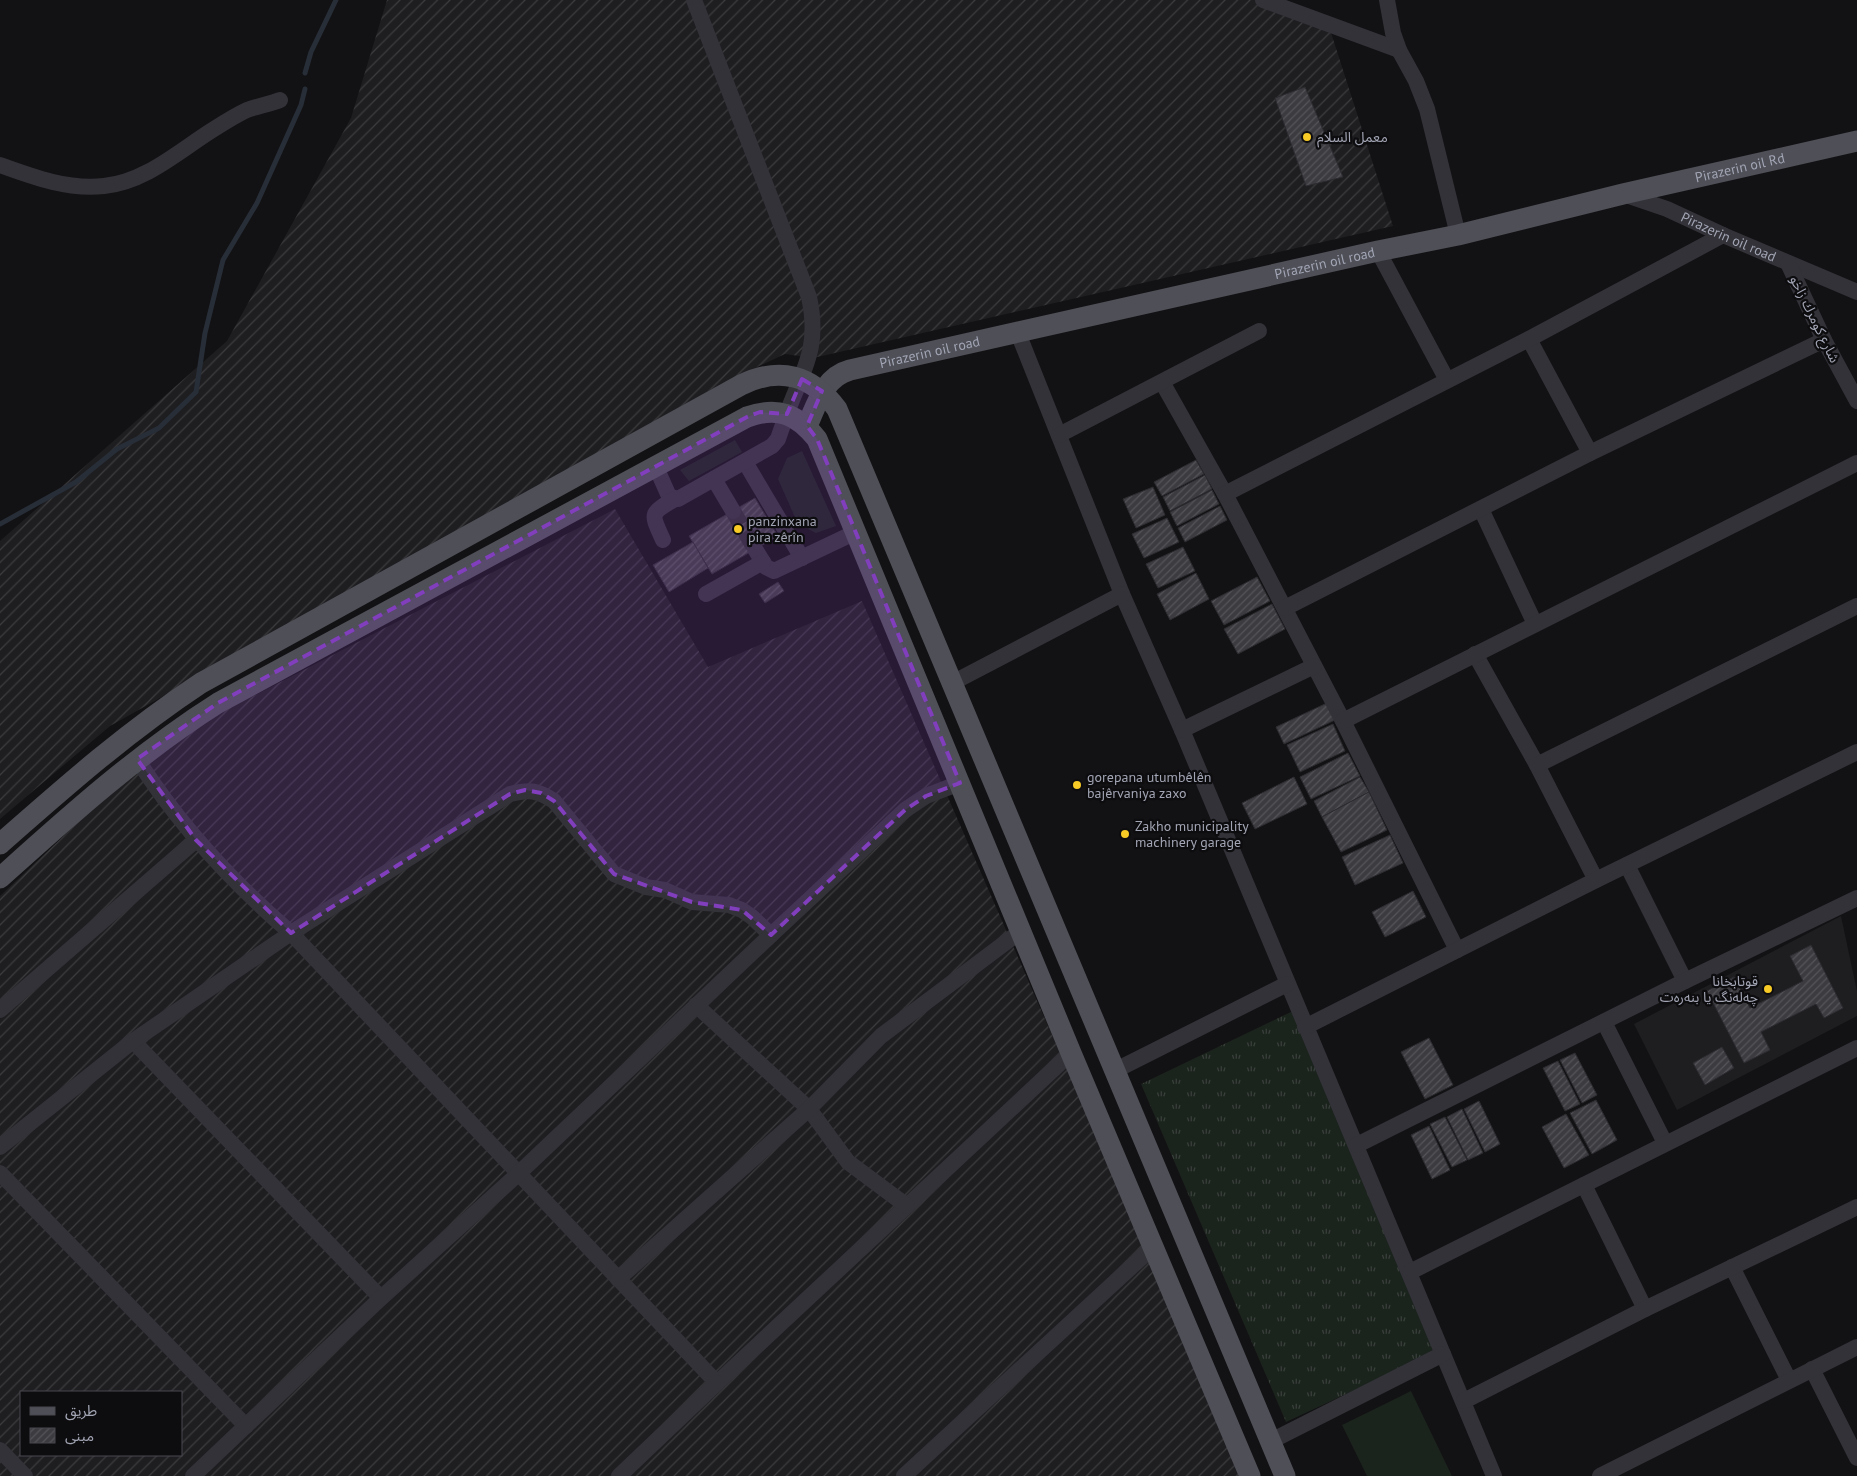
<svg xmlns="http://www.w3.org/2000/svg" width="1857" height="1476" font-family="'PT Sans','Noto Sans Arabic',sans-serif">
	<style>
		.built { fill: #1e1d20 }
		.industrial { fill: url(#industrial-furrows); fill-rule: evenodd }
		.grass { fill: url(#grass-tufts) }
		.garden { fill: #1b231d }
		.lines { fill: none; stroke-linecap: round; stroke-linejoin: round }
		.stream { stroke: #272e37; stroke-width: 5 }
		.building { fill: url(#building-hatch); stroke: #2c2b2f }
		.minor-tunnel { stroke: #2f2f33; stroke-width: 16; stroke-dasharray: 16 8; stroke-linecap: butt }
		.minor { stroke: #323238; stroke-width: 16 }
		.major { stroke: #4e4f57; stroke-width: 21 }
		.marked { fill: #813ebd; fill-opacity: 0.2; stroke: #813ebd; stroke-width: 4; stroke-dasharray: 10 6; stroke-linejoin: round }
		.poi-dot { fill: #f7ca25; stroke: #0d0c0e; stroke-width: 2 }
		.labels { text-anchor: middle; stroke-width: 4.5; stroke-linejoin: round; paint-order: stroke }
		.poi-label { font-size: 14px; fill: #a2a5b4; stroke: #0d0c0e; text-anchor: start }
		.street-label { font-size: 14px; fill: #a2a5b4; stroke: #0d0c0e }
	</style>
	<defs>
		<pattern id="industrial-furrows" width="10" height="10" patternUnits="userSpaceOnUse" patternTransform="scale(1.25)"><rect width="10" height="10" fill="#1e1d20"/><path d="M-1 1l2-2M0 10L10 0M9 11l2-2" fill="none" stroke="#3c3b3e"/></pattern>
		<pattern id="grass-tufts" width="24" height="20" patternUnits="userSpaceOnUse" patternTransform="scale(1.25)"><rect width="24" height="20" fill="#1b231d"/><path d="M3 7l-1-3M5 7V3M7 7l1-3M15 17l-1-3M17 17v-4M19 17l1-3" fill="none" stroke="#39403b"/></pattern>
		<pattern id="building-hatch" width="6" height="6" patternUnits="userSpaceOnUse" patternTransform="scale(1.25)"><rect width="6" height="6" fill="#3c3b40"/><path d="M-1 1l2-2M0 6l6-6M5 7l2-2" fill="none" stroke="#555459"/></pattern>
	</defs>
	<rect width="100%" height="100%" fill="#121113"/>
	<polygon class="built" points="1841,916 1857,991 1857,1016 1677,1110 1634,1024"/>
	<g class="industrial">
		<polygon points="387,0 1280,0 1326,17 1393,226 813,358 785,354 719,385 110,726 0,819 0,541 227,341 351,118"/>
		<path d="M615 509 708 667 862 601 1112 1172 1239 1476H0V896L161 744ZM21 1392H181V1455H21Z"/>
	</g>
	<polygon class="grass" points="1295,1010 1443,1349 1286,1422 1141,1084"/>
	<g class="garden">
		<polygon points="735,440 742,452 689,481 680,470"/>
		<polygon points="802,451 836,526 816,533 798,524 778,479 787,458"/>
		<polygon points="1411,1391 1452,1476 1367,1476 1342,1425"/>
	</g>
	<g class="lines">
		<g class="stream">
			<polyline points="305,73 311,52 336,0"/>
			<polyline points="0,524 76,482 117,449 159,428 196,392 205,333 223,260 257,203 301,105 305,89"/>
		</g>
	</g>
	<g class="building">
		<polygon points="1305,87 1343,177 1306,186 1275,98"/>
		<polygon points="1196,460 1204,474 1162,496 1154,482"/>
		<polygon points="1205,475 1212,489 1170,511 1163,497"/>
		<polygon points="1153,487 1165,515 1136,528 1123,499"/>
		<polygon points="1212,490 1219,504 1177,526 1170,512"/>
		<polygon points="755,498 778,536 712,574 689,536"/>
		<polygon points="1220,506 1227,520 1185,542 1178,528"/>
		<polygon points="1167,518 1179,542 1144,558 1132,534"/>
		<polygon points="693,542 708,568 669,592 653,565"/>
		<polygon points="1183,547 1195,571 1158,588 1146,564"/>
		<polygon points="1196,573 1209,599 1170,620 1157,594"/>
		<polygon points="1257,577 1270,601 1224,625 1211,601"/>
		<polygon points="778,582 784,591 765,603 759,594"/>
		<polygon points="1272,604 1285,629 1238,654 1224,629"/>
		<polygon points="1327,703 1335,720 1284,744 1276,727"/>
		<polygon points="1333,724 1345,751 1300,772 1287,745"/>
		<polygon points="1348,753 1360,776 1311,799 1300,777"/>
		<polygon points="1294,777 1307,804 1255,829 1242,803"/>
		<polygon points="1360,777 1369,792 1322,817 1314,801"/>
		<polygon points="1369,792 1387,830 1341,852 1322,817"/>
		<polygon points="1390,835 1403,863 1355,885 1342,857"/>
		<polygon points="1413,891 1426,917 1385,937 1372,912"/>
		<polygon points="1811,945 1843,1008 1824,1018 1816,1004 1761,1032 1770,1050 1744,1063 1707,991 1734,977 1750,1008 1803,981 1790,956"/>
		<polygon points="1429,1038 1453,1085 1425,1099 1401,1052"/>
		<polygon points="1722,1047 1734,1068 1705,1085 1693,1063"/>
		<polygon points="1575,1053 1597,1095 1582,1103 1560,1060"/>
		<polygon points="1558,1061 1580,1104 1565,1111 1543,1068"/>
		<polygon points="1596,1100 1617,1140 1592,1154 1570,1113"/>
		<polygon points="1479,1101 1500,1144 1485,1152 1464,1109"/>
		<polygon points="1462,1109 1483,1153 1468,1160 1447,1117"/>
		<polygon points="1566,1114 1589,1155 1564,1168 1542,1127"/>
		<polygon points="1445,1117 1467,1160 1452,1167 1430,1124"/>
		<polygon points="1429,1126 1450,1170 1432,1179 1411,1135"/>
	</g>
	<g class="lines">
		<polyline class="minor-tunnel" points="733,511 755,549"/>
		<g class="minor">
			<polyline points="1263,0 1399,50"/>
			<polyline points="1387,0 1393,33 1399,50 1416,81 1427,109 1458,235"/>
			<path d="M0 165C33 177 68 190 104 186 146 182 180 150 214 129 225 122 236 115 247 110 258 106 270 104 280 100"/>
			<path id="s1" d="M1623 194 1667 209 1723 235 1857 292"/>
			<polyline points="1378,251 1447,380"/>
			<polyline points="1788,263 1824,340 1857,401"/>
			<polyline points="1018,333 1122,594 1182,730 1494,1476"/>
			<polyline points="1529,339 1590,453"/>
			<polyline points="1162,382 1225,494 1343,721 1457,950"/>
			<polyline points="1059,435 1259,331"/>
			<polyline points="745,462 802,558"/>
			<path d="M656 467 668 494 671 497 678 499 772 446 778 439C781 430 784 422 787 413 804 368 820 347 809 297L694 0"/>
			<polyline points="714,479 733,511"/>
			<polyline points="1225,494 1529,339 1723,235"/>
			<polyline points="1481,509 1535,624"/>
			<path d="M663 540C651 513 649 514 675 499"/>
			<polyline points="755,549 766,567 774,571 856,532"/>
			<polyline points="706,594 763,562"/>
			<polyline points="1285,608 1590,453 1824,340"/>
			<polyline points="1475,654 1537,765 1596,880"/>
			<polyline points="952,683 1122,594"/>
			<polyline points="1343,721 1857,463"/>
			<polyline points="1182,730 1314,666"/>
			<path d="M137 759C179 825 232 882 291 933L717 1383 1071 1053"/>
			<polyline points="1537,765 1857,606"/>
			<polyline points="1627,865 1685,981"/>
			<polyline points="696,1005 809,1109 848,1162 907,1206"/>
			<polyline points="0,1010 196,840"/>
			<polyline points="1604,1022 1665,1143"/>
			<polyline points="1305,1027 1596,880 1857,752"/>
			<polyline points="133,1041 381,1298"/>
			<polyline points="1114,1071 1287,984"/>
			<polyline points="1357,1145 1685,981 1857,898"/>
			<path d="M0 1147 133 1041 291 933 510 794C529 789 537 790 554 801L614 874 646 887 665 890 692 902 729 905 742 910 752 917 771 935"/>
			<polyline points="0,1173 246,1426"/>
			<polyline points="1584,1185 1645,1309"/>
			<polyline points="1732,1267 1789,1380"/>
			<polyline points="1410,1272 1857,1048"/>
			<polyline points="618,1279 809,1109 881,1036 1021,931"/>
			<polyline points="1812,1369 1857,1458"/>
			<polyline points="1464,1401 1645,1309 1857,1207"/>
			<polyline points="1269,1442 1443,1354"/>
			<polyline points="0,1450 25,1476"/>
			<polyline points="193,1476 381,1298 518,1174 771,935 905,810 926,796 960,783"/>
			<polyline points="619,1476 717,1383"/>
			<polyline points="904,1476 1153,1247"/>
			<polyline points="1600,1476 1857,1347"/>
		</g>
		<g class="major">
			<path id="s2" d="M807 426C817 404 824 377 850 370L1378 251 1458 235 1623 194 1857 141"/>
			<path d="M0 844C66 786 127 732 201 683L741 385C780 366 812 375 837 409L1285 1476"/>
			<path d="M0 878C70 815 139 753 218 703L747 417C778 406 797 414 817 439L1071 1053 1250 1476"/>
		</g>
	</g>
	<path class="marked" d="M802 379 822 391 807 426 817 439 960 783 926 796 905 810 771 935 742 910 692 902 614 874 554 801 541 793 525 790 510 794 291 933 196 840 137 759 218 703 747 417 760 412 787 414Z"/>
	<g class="poi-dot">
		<circle cx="1307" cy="137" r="5"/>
		<circle cx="738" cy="529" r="5"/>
		<circle cx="1077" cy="785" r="5"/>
		<circle cx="1125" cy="834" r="5"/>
		<circle cx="1768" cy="989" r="5"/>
	</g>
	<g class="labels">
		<g class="poi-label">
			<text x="1317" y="142">معمل السلام</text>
			<text x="748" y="526">panzinxana<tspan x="748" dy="16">pira zêrîn</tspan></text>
			<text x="1087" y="782">gorepana utumbêlên<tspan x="1087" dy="16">bajêrvaniya zaxo</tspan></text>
			<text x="1135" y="831">Zakho municipality<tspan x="1135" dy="16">machinery garage</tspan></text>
			<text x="1758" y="986" text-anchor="end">قوتابخانا<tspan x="1758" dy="16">چەلەنگ یا بنەرەت</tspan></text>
		</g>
		<g class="street-label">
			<text dy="5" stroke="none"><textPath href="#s2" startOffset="986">Pirazerin oil Rd</textPath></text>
			<text dy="5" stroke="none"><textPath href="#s1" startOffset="114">Pirazerin oil road</textPath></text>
			<text dy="5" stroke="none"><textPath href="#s2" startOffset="560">Pirazerin oil road</textPath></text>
			<text transform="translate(1815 319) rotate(64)" y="5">شارع كومرك زاخو</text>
			<text dy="5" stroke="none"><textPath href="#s2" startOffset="155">Pirazerin oil road</textPath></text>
		</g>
	</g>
	<rect x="20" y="1391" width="162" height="65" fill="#0d0c0e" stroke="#494950"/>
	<rect x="30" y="1407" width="25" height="8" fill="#4e4f57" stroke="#494950"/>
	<text x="65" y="1416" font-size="15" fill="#a2a5b4">طريق</text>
	<rect x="30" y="1428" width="25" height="15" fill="url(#building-hatch)" stroke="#494950"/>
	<text x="65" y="1441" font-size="15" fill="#a2a5b4">مبنى</text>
</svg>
